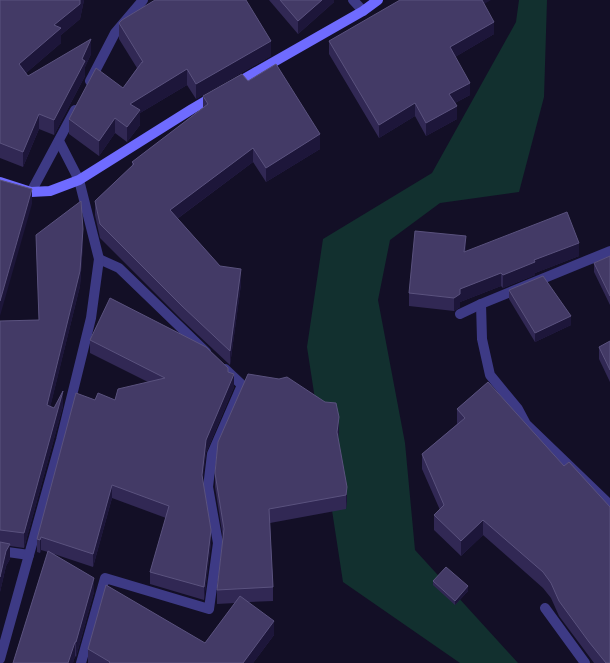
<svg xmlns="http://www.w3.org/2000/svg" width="610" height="663" font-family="'IBM Plex Sans',sans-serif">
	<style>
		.green { fill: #12302f }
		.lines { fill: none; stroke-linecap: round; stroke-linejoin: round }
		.minor { stroke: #3d3a85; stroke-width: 10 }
		.secondary { stroke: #6f6bff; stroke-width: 10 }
		.wall { fill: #312854 }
		.shaded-wall { fill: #1d163a }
		.building { fill: #433a66; stroke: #5a527e }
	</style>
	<rect width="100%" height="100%" fill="#130f26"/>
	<polygon class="green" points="519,0 547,0 544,97 519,192 440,203 390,240 378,300 405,443 415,550 518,663 460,663 343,582 307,347 323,239 432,173 516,22"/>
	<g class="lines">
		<g class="minor">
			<polyline points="353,0 363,11"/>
			<polyline points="90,81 115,33 143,0"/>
			<polyline points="31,192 75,110"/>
			<polyline points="99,259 119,268 206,352"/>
			<polyline points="481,304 482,339 490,375 518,409 526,424 610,505"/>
			<polyline points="460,314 481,304 610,251"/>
			<polyline points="0,551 29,555"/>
			<polyline points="545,608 585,663"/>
			<polyline points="0,659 61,440 91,318 99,259 79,180 59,141"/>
			<polyline points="81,663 105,578 209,609 218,543 208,487 212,454 242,385 225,369"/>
		</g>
		<g class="secondary">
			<polyline points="235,84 363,11 378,0"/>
			<polyline points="0,182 31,192 50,191 79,180 192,109 214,96"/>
		</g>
	</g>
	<g class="wall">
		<polygon points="0,0 84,0 80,19 61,35 61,43 26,73 28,76 91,54 85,67 85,76 54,135 39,129 23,167 0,158"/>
		<polygon points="269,0 334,0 334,2 298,34"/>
		<polygon points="484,4 494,34 455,57 470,95 455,103 457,119 426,136 415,116 379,138 329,54 329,41"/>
		<polygon points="119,23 271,56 196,99 187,85 140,113 140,125 127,142 115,133 99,156 69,134 69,119 123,88 137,68 119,39"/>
		<polygon points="248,81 320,149 266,182 253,162 177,219 220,266 241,284 230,365 182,320 100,238 95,215 95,201 132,166 132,162 203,108 203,96"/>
		<polygon points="36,235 83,244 80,286 50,407 54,408 63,406 24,548 10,546 10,559 6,566 0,592 0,321 39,320"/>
		<polygon points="466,249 466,252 579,256 535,273 535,275 503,288 501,286 460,302 460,307 454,311 409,306 409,293"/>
		<polygon points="610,256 610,305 594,272 594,263"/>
		<polygon points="509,290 571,325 535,342 509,299"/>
		<polygon points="90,340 228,372 234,387 206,453 202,480 211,543 204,600 150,584 150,572 166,518 112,498 93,567 54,554 94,592 76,657 75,656 73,663 13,663 48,552 41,550 40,553 37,552 37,539 95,400 115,400 148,382 90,353"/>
		<polygon points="610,341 610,382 599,359 599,347"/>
		<polygon points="488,382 610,663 594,663 559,616 551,598 543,588 483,535 461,556 434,530 434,515 440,510 422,469 422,454 457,424 457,409"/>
		<polygon points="339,432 338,438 347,501 346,509 270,523 273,587 273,601 249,602 274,635 253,663 88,663 88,649 205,643 235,603 217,604 217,590 223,538 215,487 215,473"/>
		<polygon points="433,581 468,591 455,605 433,585"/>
	</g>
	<g class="shaded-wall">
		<polygon points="80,0 84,0 80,19 61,35 61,43 19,79 19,64 54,25"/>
		<polygon points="322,0 334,0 334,2 298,34 298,21"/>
		<polygon points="479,0 491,0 479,7"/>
		<polygon points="494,22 494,34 450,60 450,47"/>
		<polygon points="91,39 91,54 85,67 85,76 54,135 54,120 82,59"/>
		<polygon points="271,41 271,56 196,99 196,84"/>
		<polygon points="187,69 187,85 140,113 140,125 127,142 127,127 130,104"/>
		<polygon points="470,83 470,95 449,106 449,94"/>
		<polygon points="415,103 415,116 379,138 379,125"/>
		<polygon points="457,106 457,119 426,136 426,123"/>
		<polygon points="39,114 39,129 23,167 23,152"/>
		<polygon points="115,118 115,133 99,156 99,141"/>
		<polygon points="320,134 320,149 266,182 266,168"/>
		<polygon points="253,148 253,162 170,224 170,210"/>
		<polygon points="32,189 32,204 0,316 0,301"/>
		<polygon points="83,229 83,244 80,286 47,420 47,405"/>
		<polygon points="466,236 466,249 464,265 464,252"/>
		<polygon points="579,243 579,256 535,273 535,275 503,288 503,275 534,260"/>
		<polygon points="241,269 241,284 230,365 230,351"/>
		<polygon points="501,273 501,286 460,302 460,307 454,311 454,298 460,289"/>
		<polygon points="571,316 571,325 535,342 535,333"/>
		<polygon points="234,374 234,387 206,453 202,488 202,475 206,440"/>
		<polygon points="63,391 63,406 24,548 24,533"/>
		<polygon points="339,417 339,432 337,446 337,432"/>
		<polygon points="112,485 112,498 93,567 93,554"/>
		<polygon points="347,487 347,501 346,509 346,495"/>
		<polygon points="483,520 483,535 461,556 461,541"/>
		<polygon points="211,530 211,543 204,600 204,587"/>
		<polygon points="41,537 41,550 40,553 40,540"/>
		<polygon points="10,544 10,559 6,566 0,592 0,577 6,551"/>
		<polygon points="94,578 94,592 76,657 76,642"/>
		<polygon points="468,586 468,591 455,605 455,601"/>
		<polygon points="274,621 274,635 253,663 243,663"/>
		<polygon points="75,642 75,656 73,663 68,663"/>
	</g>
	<g class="building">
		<polygon points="0,0 80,0 80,4 54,25 61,28 19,64 28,76 91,39 82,59 85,61 54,120 39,114 23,152 0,143"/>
		<polygon points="155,0 246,0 271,41 196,84 187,69 130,104 140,110 127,127 115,118 99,141 69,119 96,68 123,88 142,62 143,62 119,23 122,20"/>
		<polygon points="280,0 322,0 298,21"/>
		<polygon points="400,0 482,0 494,22 450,47 470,83 449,94 457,106 426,123 415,103 379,125 329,41"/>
		<polygon points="276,64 320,134 266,168 253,148 170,210 220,266 241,269 230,351 182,306 100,224 95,201 134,164 132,162 208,104 203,96 242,74 248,81"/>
		<polygon points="0,180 32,189 0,301"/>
		<polygon points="81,201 83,229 80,271 47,405 54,408 63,391 24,533 0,530 0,321 39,320 36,235"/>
		<polygon points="567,212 579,243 534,260 535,262 503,275 501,273 460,289 460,294 454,298 409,293 415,231 466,236 464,252"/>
		<polygon points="610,256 610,296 594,263"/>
		<polygon points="543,276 571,316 535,333 509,290"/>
		<polygon points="110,298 206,347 228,368 228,372 234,374 206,440 202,475 211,530 204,587 150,572 169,506 112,485 93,554 41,537 40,540 37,539 76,393 95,400 98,393 115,400 118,389 165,378 90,340"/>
		<polygon points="610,341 610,370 599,347"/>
		<polygon points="248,374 279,379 287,377 325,402 336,403 339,417 337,432 347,487 346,495 269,509 273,587 217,590 224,529 215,473 218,442"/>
		<polygon points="488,382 564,466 569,462 610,507 610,663 606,663 589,642 559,601 551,583 543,572 483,520 461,541 434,515 444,505 422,454 465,418 457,409"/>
		<polygon points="0,542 10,544 6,551 0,577"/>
		<polygon points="48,551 94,578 76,642 75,642 68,663 13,663"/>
		<polygon points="446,567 468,586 455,601 433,581"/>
		<polygon points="106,585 205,643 240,596 274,621 243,663 109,663 110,662 88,649"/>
	</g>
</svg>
